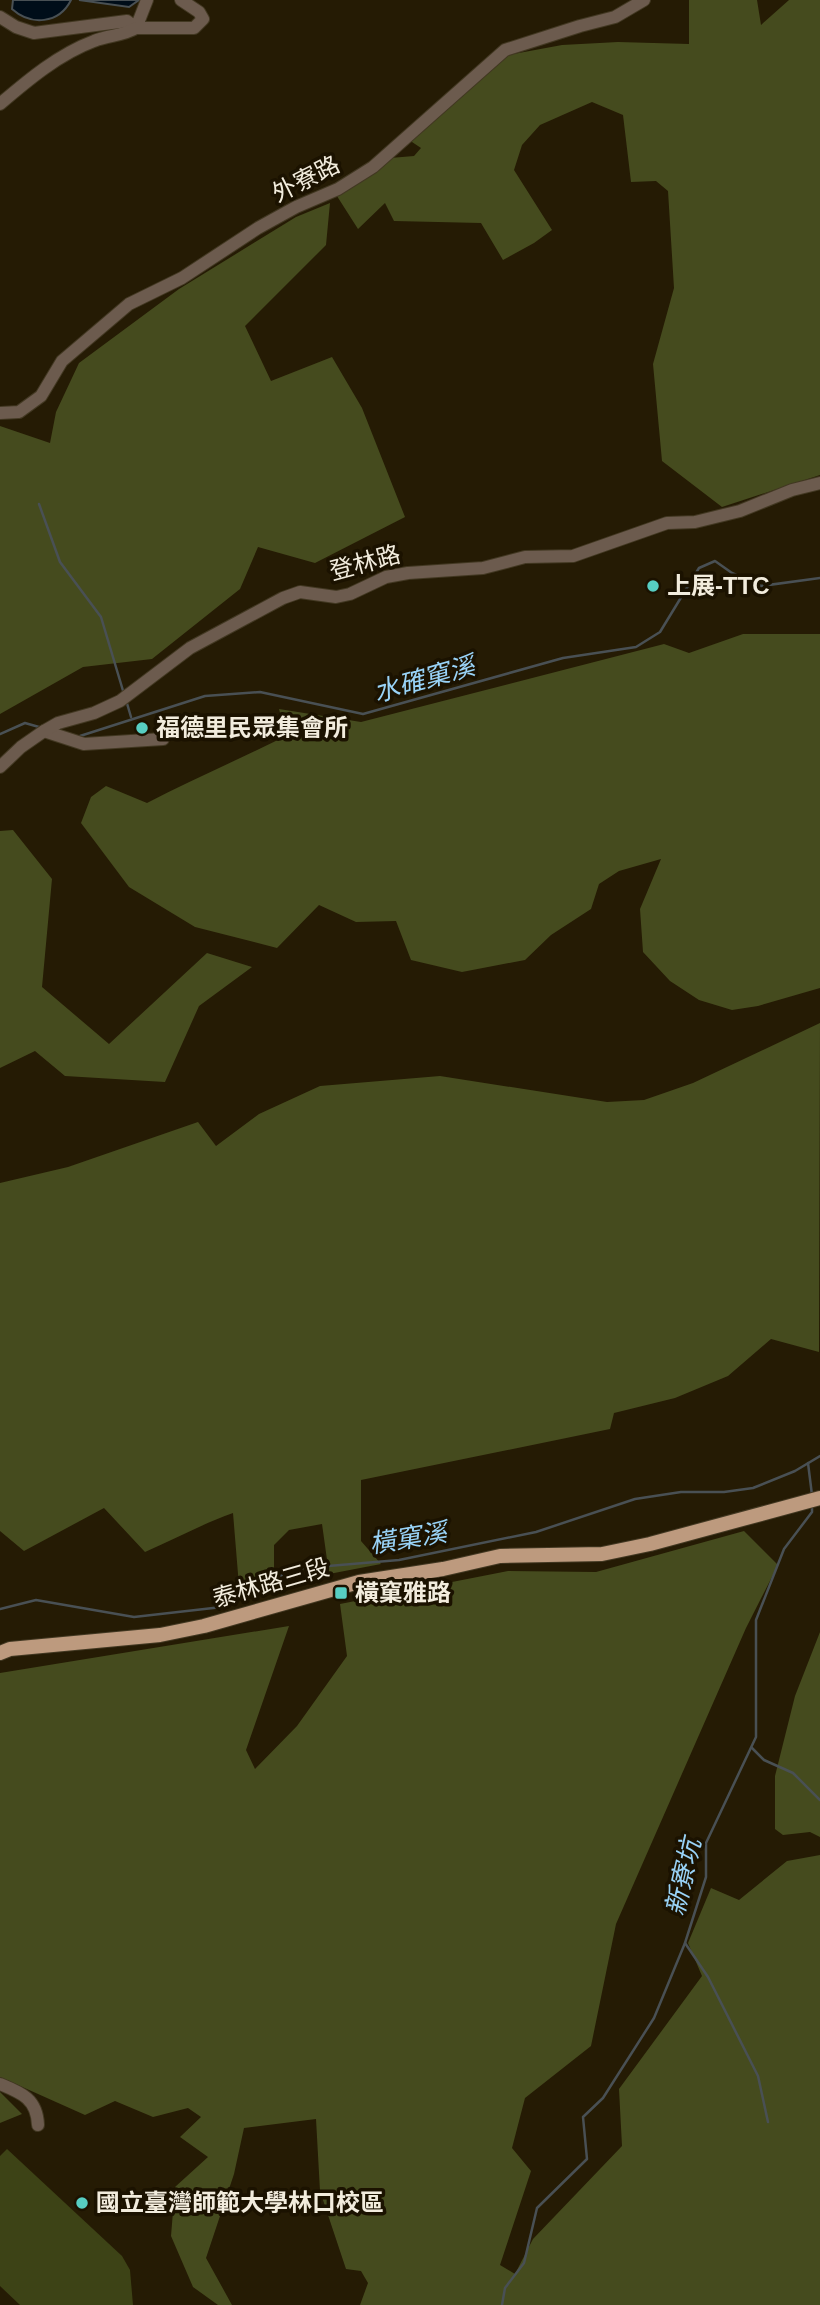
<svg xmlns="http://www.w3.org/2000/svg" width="820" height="2305" font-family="Arial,'Noto Sans TC',sans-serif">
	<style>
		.green { fill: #3d4316 }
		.forest { fill: #454b1e }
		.water { fill: #000d19; stroke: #495054; stroke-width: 2 }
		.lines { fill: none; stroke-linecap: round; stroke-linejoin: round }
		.stream { stroke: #495054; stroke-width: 2.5 }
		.minor-casing { stroke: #423822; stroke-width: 14 }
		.major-casing { stroke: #423822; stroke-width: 16 }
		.minor { stroke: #6c5b4e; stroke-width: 12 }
		.major { stroke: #bd9a7e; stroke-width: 14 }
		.poi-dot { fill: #57cec2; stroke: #1b1200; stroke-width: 2.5 }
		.labels { text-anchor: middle; stroke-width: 7; stroke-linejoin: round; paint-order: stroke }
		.street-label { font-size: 24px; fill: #f2ecdd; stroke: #1b1200 }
		.poi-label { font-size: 24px; font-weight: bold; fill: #f2ecdd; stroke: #1b1200; text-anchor: start }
		.water-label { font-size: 26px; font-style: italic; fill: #99d3f7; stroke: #1b1200 }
	</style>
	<rect width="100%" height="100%" fill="#251b04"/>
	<polygon class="green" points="7,2149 122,2256 130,2270 133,2305 20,2305 0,2286 0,2156"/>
	<g class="forest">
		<polygon points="689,0 757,0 761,25 789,0 820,0 820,475 722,507 662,461 653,364 674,288 668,191 656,181 631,182 623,115 592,102 540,125 522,145 514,170 552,230 534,243 503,260 481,223 394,221 385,203 358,229 335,193 390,158 414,156 421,148 409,140 497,57 562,45 618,42 689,44"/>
		<polygon points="330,203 326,245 245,326 271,381 332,357 362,408 405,517 315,563 258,547 240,589 152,659 83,667 0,714 0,426 50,443 56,412 79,363 179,289 296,217"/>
		<path d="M743 634H820V988L758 1006 732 1010 699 1000 670 981 643 952 640 909 661 859 619 871 599 884 591 909 551 935 525 960 462 972 411 960 396 921 356 922 319 905 277 948 195 927 129 887 81 823 91 797 106 786 147 803C193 779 240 759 286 736L279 709 361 722 664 644 689 653Z"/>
		<polygon points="13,830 52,879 42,987 109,1044 207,953 252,967 199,1006 165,1082 65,1076 35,1051 0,1068 0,831"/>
		<path d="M820 1023 819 1352 771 1339 728 1376 675 1398 614 1413 610 1429 361 1480V1541L381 1564 329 1574 322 1524 289 1530 274 1545V1572L239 1586 233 1513C202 1524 175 1539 145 1552L104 1508 24 1551 0 1531V1183L68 1167 198 1122 216 1146 259 1114 320 1086 440 1076 607 1102 644 1100 693 1083Z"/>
		<polygon points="744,1531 778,1565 746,1628 616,1924 591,2046 525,2098 512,2148 531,2171 500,2265 515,2274 533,2239 622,2146 619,2089 702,1976 688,1943 711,1888 739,1900 787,1861 820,1855 820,2305 360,2305 368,2283 361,2271 346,2269 320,2191 316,2119 244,2128 234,2174 206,2258 232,2305 218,2305 193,2287 171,2236 175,2187 208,2157 180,2137 201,2117 188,2108 153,2117 115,2101 85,2115 0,2077 0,1673 289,1626 246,1750 255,1769 297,1726 347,1656 340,1604 508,1571 596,1572"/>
		<polygon points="820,1632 820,1837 810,1832 783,1835 775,1829 775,1776 795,1696"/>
		<polygon points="0,2092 22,2114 0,2123"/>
	</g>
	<g class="water">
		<path d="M13 0H71C59 24 31 26 12 9Z"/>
		<polygon points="79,0 139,0 129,7"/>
	</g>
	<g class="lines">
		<g class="stream">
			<polyline points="39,504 60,562 101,617 124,694"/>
			<polyline points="126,700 131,717"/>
			<polyline points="0,734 25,723 39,727"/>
			<polyline points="80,736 205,696 260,692 363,714 563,658 636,647 660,632 699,568 715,561 732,573 761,586 820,578"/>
			<polyline points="808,1463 812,1495"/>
			<polyline points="0,1609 36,1600 134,1617 222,1607 293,1569 399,1560 536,1532 635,1499 681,1492 724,1492 753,1488 795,1471 820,1456"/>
			<polyline points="752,1748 764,1760 793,1773 820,1800"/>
			<polyline points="685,1943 708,1977 758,2076 768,2122"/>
			<polyline points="502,2305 505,2288 524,2263 537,2208 587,2159 583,2117 603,2098 654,2018 685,1943 706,1877 706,1843 756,1737 756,1620 784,1549 812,1512 812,1505"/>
		</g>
		<defs>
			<g id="minor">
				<polyline points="0,17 16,27 34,33 127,21 136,28 147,0"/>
				<path d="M0 104C28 80 59 54 94 41 108 35 123 36 136 28H194L203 19 199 12 181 0"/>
				<polyline points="0,413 19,412 41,396 62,361 129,304 182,278 258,228 296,207 338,189 373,167 505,50 580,26 615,17 644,0"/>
				<polyline points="44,731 84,744 163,739"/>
				<polyline points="0,767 21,747 44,731 58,723 94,713 120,701 190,648 283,598 300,592 336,597 350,594 386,577 408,573 483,568 525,557 573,556 667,523 695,522 740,511 792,490 820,483"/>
				<path d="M0 2084C22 2093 37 2099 38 2125"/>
			</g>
			<polyline id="major" points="0,1653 10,1649 160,1635 204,1626 359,1582 443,1569 500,1556 602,1554 650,1544 820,1498"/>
		</defs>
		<use href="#minor" class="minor-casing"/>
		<use href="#major" class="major-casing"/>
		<use href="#minor" class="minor"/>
		<use href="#major" class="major"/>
	</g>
	<g class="poi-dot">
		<circle cx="653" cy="586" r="7"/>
		<circle cx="142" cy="728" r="7"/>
		<rect x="334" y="1586" width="14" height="14" rx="3.5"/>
		<circle cx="82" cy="2203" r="7"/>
	</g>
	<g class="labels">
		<g class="street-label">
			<text transform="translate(306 179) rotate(-27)" y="8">外寮路</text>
			<text transform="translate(365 563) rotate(-15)" y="8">登林路</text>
			<text transform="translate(271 1583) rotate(-16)" y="8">泰林路三段</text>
		</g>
		<g class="poi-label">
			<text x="667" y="594">上展-TTC</text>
			<text x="156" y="736">福德里民眾集會所</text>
			<text x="355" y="1601">橫窠雅路</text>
			<text x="96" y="2211">國立臺灣師範大學林口校區</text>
		</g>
		<g class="water-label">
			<text transform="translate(424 679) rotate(-16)" y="9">水確窠溪</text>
			<text transform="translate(408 1538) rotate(-9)" y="9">橫窠溪</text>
			<text transform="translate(683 1877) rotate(-77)" y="9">新寮坑</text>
		</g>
	</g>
</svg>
